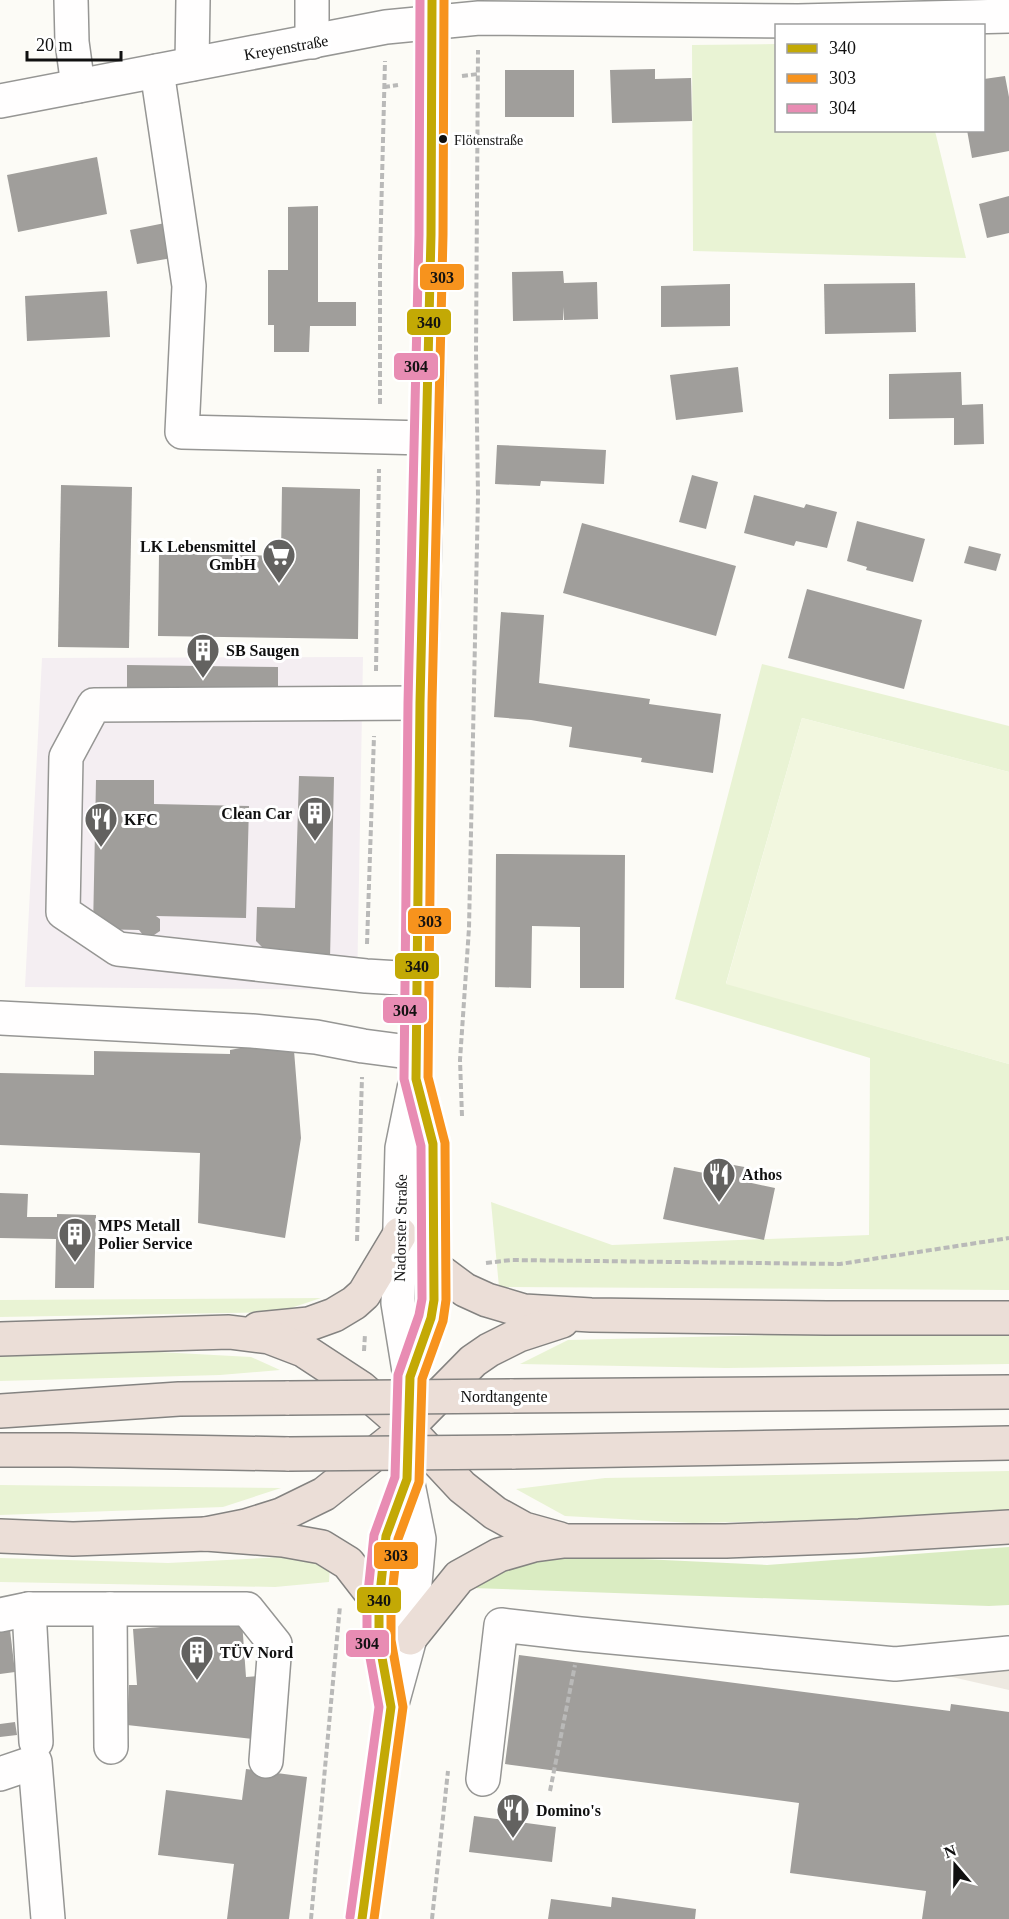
<svg xmlns="http://www.w3.org/2000/svg" width="1009" height="1919" font-family="'Times New Roman',serif">
	<style>
		.industrial { fill: #f4eef2 }
		.green { fill: #e9f3d4 }
		.forest { fill: #daecc2 }
		.pitch { fill: #f2f7df }
		.plaza { fill: #ede9e1 }
		.building { fill: #a09e9b }
		.lines { fill: none; stroke-linecap: round; stroke-linejoin: round }
		.minor-casing { stroke: #969694; stroke-width: 36 }
		.highway-casing { stroke: #848381; stroke-width: 36 }
		.path { stroke: #b9b9b8; stroke-width: 4; stroke-dasharray: 6 3; stroke-linecap: butt }
		.minor { stroke: #fffefe; stroke-width: 33 }
		.highway { stroke: #ebded7; stroke-width: 33 }
		.highway-bridge-casing { stroke: #848381; stroke-width: 36; stroke-linecap: butt }
		.highway-bridge { stroke: #ebded7; stroke-width: 33 }
		.bus-1-casing { stroke: #fff; stroke-width: 14 }
		.bus-2-casing { stroke: #fff; stroke-width: 14 }
		.bus-3-casing { stroke: #fff; stroke-width: 14 }
		.bus-1 { stroke: #c3a905; stroke-width: 9 }
		.bus-2 { stroke: #f7931d; stroke-width: 9 }
		.bus-3 { stroke: #e88cb3; stroke-width: 9 }
		.bus-dot { fill: #101010; stroke: #fff; stroke-width: 2 }
		.labels { text-anchor: middle; stroke-width: 6; stroke-linejoin: round; paint-order: stroke }
		.bus-label { font-size: 14px; fill: #101010; stroke: #fff; text-anchor: start }
		.street-label { font-size: 16px; fill: #101010; stroke: #fff }
		.poi-label { font-size: 16px; font-weight: bold; fill: #101010; stroke: #fff; text-anchor: start }
		.line-badge { stroke: #fff; stroke-width: 2 }
		.pale-badge-label { font-size: 16px; text-anchor: middle; font-weight: bold; fill: #111 }
	</style>
	<rect width="100%" height="100%" fill="#fcfbf6"/>
	<polygon class="industrial" points="363,657 357,990 25,987 42,658"/>
	<g class="green">
		<polygon points="776,44 776,130 935,131 966,258 693,251 692,45"/>
		<polygon points="762,664 1009,726 1009,772 802,718 726,983 1009,1064 1009,1290 499,1287 491,1202 612,1245 869,1235 870,1058 675,999"/>
		<polygon points="321,1298 279,1312 0,1317 0,1300"/>
		<polygon points="1009,1332 1009,1364 726,1368 520,1364 568,1340 817,1334"/>
		<polygon points="0,1351 140,1351 251,1357 280,1370 220,1375 0,1381"/>
		<polygon points="1009,1471 1009,1512 952,1517 693,1523 565,1516 516,1489 605,1478"/>
		<polygon points="0,1485 281,1488 223,1507 0,1515"/>
		<polygon points="283,1557 330,1565 329,1582 275,1587 0,1582 0,1558 168,1563"/>
	</g>
	<polygon class="forest" points="1009,1547 1009,1605 989,1606 471,1588 474,1579 558,1555 767,1565"/>
	<polygon class="pitch" points="802,718 1009,772 1009,1064 726,984"/>
	<polygon class="plaza" points="1009,1653 1009,1690 895,1664"/>
	<g class="building">
		<polygon points="655,69 655,79 691,78 692,121 612,123 610,70"/>
		<rect x="505" y="70" width="69" height="47"/>
		<polygon points="1005,76 1009,97 1009,151 972,158 967,130 984,130 984,79"/>
		<polygon points="97,157 107,214 18,232 7,175"/>
		<polygon points="1009,196 1009,233 987,238 979,204"/>
		<polygon points="318,206 318,302 356,302 356,326 310,326 309,352 274,352 274,325 268,325 268,270 288,270 288,207"/>
		<polygon points="165,223 172,258 137,264 130,230"/>
		<polygon points="563,271 564,283 597,282 598,319 564,320 563,307 563,320 513,321 512,272"/>
		<polygon points="915,283 916,332 825,334 824,284"/>
		<polygon points="730,284 730,326 661,327 661,286"/>
		<polygon points="107,291 110,337 27,341 25,296"/>
		<polygon points="738,367 743,412 676,420 670,375"/>
		<polygon points="961,372 962,405 983,404 984,444 954,445 954,418 889,419 889,374"/>
		<polygon points="497,445 606,450 604,484 541,481 540,486 495,484"/>
		<polygon points="692,475 718,482 706,529 679,522"/>
		<polygon points="61,485 132,487 129,648 58,647"/>
		<polygon points="282,487 360,489 358,639 158,636 159,553 281,556"/>
		<polygon points="754,495 804,508 806,504 837,512 827,548 796,541 794,546 744,533"/>
		<polygon points="857,521 925,539 913,582 866,570 867,567 847,561"/>
		<polygon points="582,523 736,566 716,636 563,593"/>
		<polygon points="969,546 1001,554 996,571 964,563"/>
		<polygon points="807,589 922,620 904,689 788,658"/>
		<polygon points="501,612 544,615 539,683 650,699 649,704 721,714 713,773 641,762 642,758 569,747 572,727 531,720 494,717"/>
		<polygon points="127,665 278,667 278,694 127,692"/>
		<polygon points="299,776 334,777 330,959 272,957 256,941 257,907 295,908"/>
		<polygon points="96,780 154,780 154,804 249,806 246,918 156,916 160,919 160,931 154,935 143,935 139,930 93,929"/>
		<polygon points="496,854 625,855 624,988 580,988 580,927 532,926 531,988 495,987"/>
		<polygon points="293,1038 301,1138 285,1238 198,1223 200,1153 0,1145 0,1073 94,1075 94,1051 230,1054 230,1050"/>
		<polygon points="717,1162 750,1168 747,1182 775,1188 764,1240 663,1219 674,1167 714,1175"/>
		<polygon points="0,1193 28,1194 27,1217 57,1217 57,1214 96,1215 94,1288 55,1288 56,1239 0,1238"/>
		<polygon points="242,1621 246,1677 258,1676 253,1739 127,1725 129,1685 137,1685 133,1629"/>
		<polygon points="10,1630 15,1672 0,1674 0,1631"/>
		<polygon points="519,1655 950,1711 951,1704 1009,1712 1009,1919 922,1919 926,1891 790,1873 799,1803 505,1764"/>
		<polygon points="15,1722 17,1735 0,1737 0,1724"/>
		<polygon points="246,1769 307,1777 289,1919 227,1919 234,1864 158,1855 166,1790 242,1800"/>
		<polygon points="474,1816 556,1827 552,1862 469,1852"/>
		<polygon points="612,1897 696,1909 695,1919 548,1919 551,1899 611,1907"/>
	</g>
	<g class="lines">
		<defs>
			<g id="minor">
				<polyline points="71,0 72,42 78,86"/>
				<polyline points="312,42 312,0"/>
				<polyline points="192,64 193,0"/>
				<polyline points="157,71 189,286 182,432 426,438"/>
				<polyline points="0,101 386,27 479,18 798,21 1009,16"/>
				<polyline points="416,979 366,976 118,949 63,912 66,757 94,705 420,703"/>
				<polyline points="0,1018 252,1031 316,1037 363,1046 416,1053"/>
				<polyline points="411,1375 431,1318 434,1300 433,1144 418,1087"/>
				<polyline points="29,1609 36,1742"/>
				<polyline points="110,1609 111,1747"/>
				<polyline points="0,1615 29,1609 247,1609 275,1644 266,1761"/>
				<polyline points="390,1700 379,1641 379,1603 386,1536 407,1479"/>
				<polyline points="0,1774 35,1762 48,1919"/>
				<polyline points="483,1779 501,1625 580,1634 895,1664 1009,1653"/>
				<polyline points="362,1919 391,1707 410,1638 419,1539 407,1479 410,1377 398,1303 402,1148 416,1079 420,703 426,496 431,235 432,0"/>
			</g>
			<g id="highway">
				<polyline points="434,1267 465,1290 487,1300 524,1311 591,1315 827,1318 1009,1318"/>
				<polyline points="258,1329 309,1324 334,1315 354,1303 364,1294 400,1234"/>
				<polyline points="0,1339 229,1332 269,1337 303,1350 361,1388 407,1428 462,1487 495,1513 524,1529 560,1539"/>
				<polyline points="510,1396 1009,1392"/>
				<polyline points="0,1411 179,1399 289,1398"/>
				<polyline points="0,1450 70,1450 289,1454"/>
				<polyline points="512,1452 1009,1443"/>
				<polyline points="206,1534 246,1526 281,1515 324,1494 407,1428 473,1361 489,1350 519,1335 562,1321"/>
				<polyline points="0,1536 73,1539 206,1534 283,1540 322,1547 348,1563 379,1603"/>
				<polyline points="410,1638 459,1577 499,1555 534,1545 564,1541 726,1541 859,1536 1009,1527"/>
			</g>
		</defs>
		<use href="#minor" class="minor-casing"/>
		<use href="#highway" class="highway-casing"/>
		<g class="path">
			<polyline points="462,76 478,74"/>
			<polyline points="384,87 398,85"/>
			<polyline points="380,404 380,259 385,61"/>
			<polyline points="376,671 379,469"/>
			<polyline points="367,944 374,736"/>
			<polyline points="462,1116 460,1060 469,928 478,496 476,352 478,50"/>
			<polyline points="357,1241 362,1077"/>
			<polyline points="486,1263 511,1260 840,1264 1009,1238"/>
			<polyline points="364,1351 365,1334"/>
			<polyline points="550,1791 575,1665"/>
			<polyline points="311,1919 340,1606"/>
			<polyline points="432,1919 448,1771"/>
		</g>
		<use href="#minor" class="minor"/>
		<use href="#highway" class="highway"/>
		<defs>
			<g id="highway-bridge">
				<polyline points="289,1398 510,1396"/>
				<polyline points="289,1454 512,1452"/>
			</g>
		</defs>
		<use href="#highway-bridge" class="highway-bridge-casing"/>
		<use href="#highway-bridge" class="highway-bridge"/>
		<defs>
			<polyline id="bus-1" points="362,1919 391,1707 379,1641 379,1603 386,1536 407,1479 410,1377 431,1318 434,1300 433,1144 416,1079 420,703 431,235 432,0"/>
			<polyline id="bus-2" points="374,1919 403,1707 391,1640 391,1604 398,1539 419,1482 422,1379 443,1321 446,1300 445,1143 428,1077 432,703 443,235 444,0"/>
			<polyline id="bus-3" points="350,1917 379,1707 367,1641 367,1602 374,1535 395,1477 398,1375 419,1315 422,1299 421,1146 404,1079 408,703 419,235 420,0"/>
		</defs>
		<use href="#bus-1" class="bus-1-casing"/>
		<use href="#bus-2" class="bus-2-casing"/>
		<use href="#bus-3" class="bus-3-casing"/>
		<use href="#bus-1" class="bus-1"/>
		<use href="#bus-2" class="bus-2"/>
		<use href="#bus-3" class="bus-3"/>
	</g>
	<defs>
		<symbol id="supermarket-pin" viewBox="-11 -11 22 30"><path d="M0 17L-7.5 6A9.5 9.5 0 1 1 7.5 6Z" fill="#636260" stroke="#fff"/><path d="M-6-5.5h2.5l.6 2H6L4.5 2H-2.5L-4.4-4H-6ZM-1.5 3.2a1.3 1.3 0 1 0 .1 0ZM3 3.2a1.3 1.3 0 1 0 .1 0Z" fill="#fff"/></symbol>
		<symbol id="building-pin" viewBox="-11 -11 22 30"><path d="M0 17L-7.5 6A9.5 9.5 0 1 1 7.5 6Z" fill="#636260" stroke="#fff"/><path d="M-4-6H4V6H1V3H-1V6H-4ZM-2.5-4.3h1.7v1.8h-1.7ZM.8-4.3h1.7v1.8H.8ZM-2.5-1h1.7V.8h-1.7ZM.8-1h1.7V.8H.8Z" fill="#fff"/></symbol>
		<symbol id="restaurant-pin" viewBox="-11 -11 22 30"><path d="M0 17L-7.5 6A9.5 9.5 0 1 1 7.5 6Z" fill="#636260" stroke="#fff"/><path d="M-5-6h1v4h1v-4h1v4h1v-4h1v5L-1.5 .5V6h-2V.5L-5-1ZM5-6V6H3V1.5H1.5Q1.5-4 5-6Z" fill="#fff"/></symbol>
	</defs>
	<g fill-rule="evenodd">
		<use href="#supermarket-pin" x="260" y="536" width="38" height="52"/>
		<use href="#building-pin" x="184" y="631" width="38" height="52"/>
		<use href="#building-pin" x="296" y="794" width="38" height="52"/>
		<use href="#restaurant-pin" x="82" y="800" width="38" height="52"/>
		<use href="#restaurant-pin" x="700" y="1155" width="38" height="52"/>
		<use href="#building-pin" x="56" y="1215" width="38" height="52"/>
		<use href="#building-pin" x="178" y="1633" width="38" height="52"/>
		<use href="#restaurant-pin" x="494" y="1791" width="38" height="52"/>
	</g>
	<circle class="bus-dot" cx="443" cy="139" r="5"/>
	<g class="labels">
		<g class="bus-label">
			<text x="454" y="145">Flötenstraße</text>
		</g>
		<g class="street-label">
			<text transform="translate(286 47) rotate(-10)" y="6">Kreyenstraße</text>
			<text transform="translate(400 1228) rotate(-89)" y="6">Nadorster Straße</text>
			<text x="504" y="1402">Nordtangente</text>
		</g>
		<g class="poi-label">
			<text x="256" y="552" text-anchor="end">LK Lebensmittel<tspan x="256" dy="18">GmbH</tspan></text>
			<text x="226" y="656">SB Saugen</text>
			<text x="292" y="819" text-anchor="end">Clean Car</text>
			<text x="124" y="825">KFC</text>
			<text x="742" y="1180">Athos</text>
			<text x="98" y="1231">MPS Metall<tspan x="98" dy="18">Polier Service</tspan></text>
			<text x="220" y="1658">TÜV Nord</text>
			<text x="536" y="1816">Domino's</text>
		</g>
	</g>
	<g class="line-badge">
		<rect x="419" y="263" width="46" height="28" rx="6" fill="#f7931d"/>
		<rect x="406" y="308" width="46" height="28" rx="6" fill="#c3a905"/>
		<rect x="393" y="352" width="46" height="29" rx="6" fill="#e88cb3"/>
		<rect x="407" y="907" width="45" height="28" rx="6" fill="#f7931d"/>
		<rect x="394" y="952" width="46" height="28" rx="6" fill="#c3a905"/>
		<rect x="382" y="996" width="46" height="28" rx="6" fill="#e88cb3"/>
		<rect x="373" y="1541" width="46" height="29" rx="6" fill="#f7931d"/>
		<rect x="356" y="1586" width="46" height="28" rx="6" fill="#c3a905"/>
		<rect x="345" y="1629" width="45" height="29" rx="6" fill="#e88cb3"/>
	</g>
	<g class="pale-badge-label">
		<text x="442" y="283">303</text>
		<text x="429" y="328">340</text>
		<text x="416" y="372">304</text>
		<text x="430" y="927">303</text>
		<text x="417" y="972">340</text>
		<text x="405" y="1016">304</text>
		<text x="396" y="1561">303</text>
		<text x="379" y="1606">340</text>
		<text x="367" y="1649">304</text>
	</g>
	<rect x="775" y="24" width="210" height="108" fill="#ffffff" stroke="#9f9f9f" stroke-width="1.5"/>
	<rect x="787" y="44" width="30" height="9" fill="#c3a905" stroke="#9f9f9f" stroke-width="1.5"/>
	<text x="829" y="54" font-size="18" fill="#101010">340</text>
	<rect x="787" y="74" width="30" height="9" fill="#f7931d" stroke="#9f9f9f" stroke-width="1.5"/>
	<text x="829" y="84" font-size="18" fill="#101010">303</text>
	<rect x="787" y="104" width="30" height="9" fill="#e88cb3" stroke="#9f9f9f" stroke-width="1.5"/>
	<text x="829" y="114" font-size="18" fill="#101010">304</text>
	<g transform="translate(955 1865) rotate(340)" stroke="#ffffff" stroke-width="4.5" paint-order="stroke">
	<path d="M0-4.5L10 22L0 15L-10 22Z" fill="#101010"/>
	<text y="-9" font-size="16" font-weight="bold" text-anchor="middle" fill="#101010">N</text>
	</g>
	<path d="M27 51v9h94v-9" fill="none" stroke="#101010" stroke-width="3"/>
	<text x="36" y="51" font-size="18" fill="#101010" stroke="#ffffff" stroke-width="4.5" paint-order="stroke">20 m</text>
</svg>
